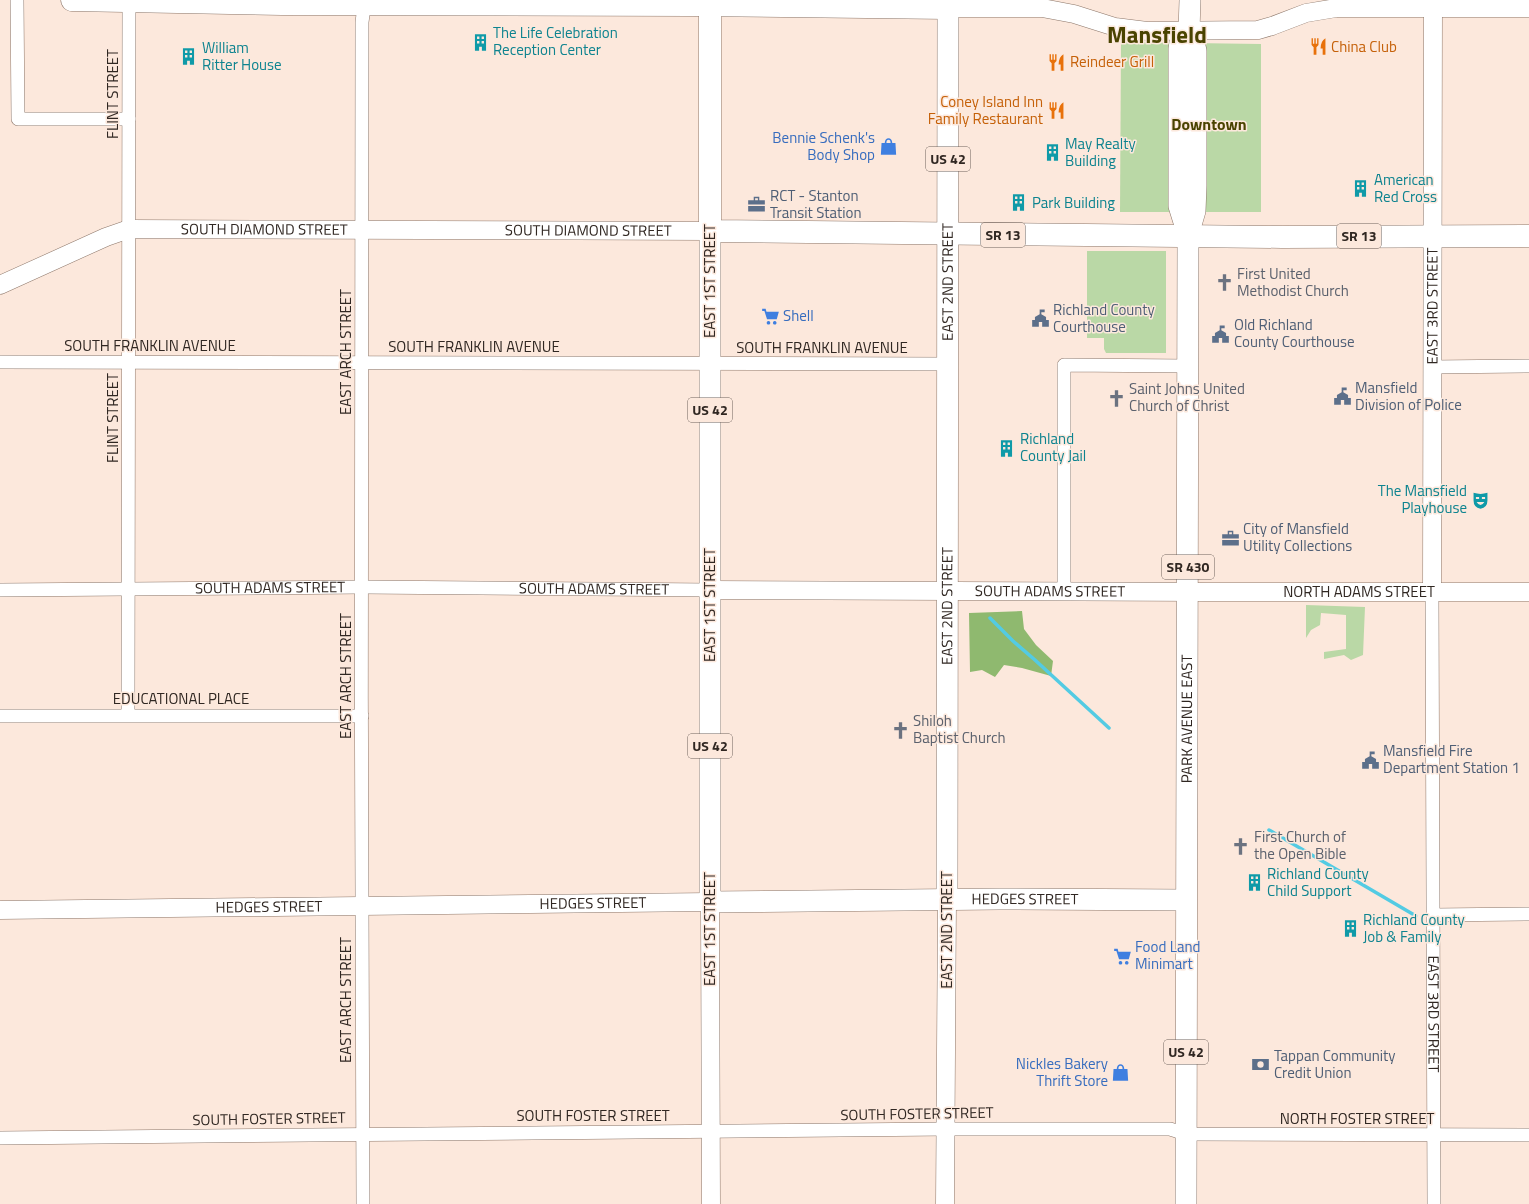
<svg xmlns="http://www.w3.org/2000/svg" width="1529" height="1204" font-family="'Titillium Web',sans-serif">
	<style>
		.green { fill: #bad8a6 }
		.forest { fill: #8fb96f }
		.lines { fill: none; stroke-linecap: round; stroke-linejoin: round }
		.stream { stroke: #53cbe3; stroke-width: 3.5 }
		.street-casing { stroke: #8c7669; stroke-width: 14 }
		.secondary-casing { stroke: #8c7669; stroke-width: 19 }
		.primary-casing { stroke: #8c7669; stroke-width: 22 }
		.highway-casing { stroke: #8c7669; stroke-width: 23 }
		.street { stroke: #fff; stroke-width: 13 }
		.secondary { stroke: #fff; stroke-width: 18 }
		.primary { stroke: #fff; stroke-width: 21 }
		.highway { stroke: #fff; stroke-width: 22 }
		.labels { text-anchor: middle; stroke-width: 3; stroke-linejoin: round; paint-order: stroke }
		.shield { fill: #fce8dc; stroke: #6d615a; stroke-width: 1 }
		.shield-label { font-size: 14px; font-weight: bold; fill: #302722 }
		.culture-label { font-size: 15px; fill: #0d838f; stroke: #fce8dc; text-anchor: start }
		.food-label { font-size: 15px; fill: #c56008; stroke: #fce8dc; text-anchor: start }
		.street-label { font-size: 15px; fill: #302722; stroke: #fce8dc }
		.shop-label { font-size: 15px; fill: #366cbe; stroke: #fce8dc; text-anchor: end }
		.service-label { font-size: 15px; fill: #4e5e75; stroke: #fce8dc; text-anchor: start }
		.worship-label { font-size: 15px; fill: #5b616d; stroke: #fce8dc; text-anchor: start }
		.neighbourhood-label { font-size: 16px; font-weight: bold; fill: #4a4300; stroke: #fce8dc }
		.town-label { font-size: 23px; font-weight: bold; fill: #4a4300; stroke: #fce8dc }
	</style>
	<rect width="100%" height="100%" fill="#fce8dc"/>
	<g class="green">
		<polygon points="1121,42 1261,44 1261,212 1120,212"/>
		<polygon points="1087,251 1166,251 1166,353 1106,353 1104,349 1104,338 1087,338"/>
		<polygon points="1306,605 1365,607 1363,655 1351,660 1344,655 1324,659 1324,652 1346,649 1346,615 1321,613 1320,625 1311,630 1306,638"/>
	</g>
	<polygon class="forest" points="1022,611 1024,629 1036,645 1053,661 1051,676 1022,668 1004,665 995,677 982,670 970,672 969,613"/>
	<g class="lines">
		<g class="stream">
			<polyline points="990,618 1013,641 1035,660 1109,728"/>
			<polyline points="1269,830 1416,916"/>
		</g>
		<defs>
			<g id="street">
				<polyline points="17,0 18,119 129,119"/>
				<polyline points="0,362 948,364"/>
				<polyline points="1432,367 1529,366"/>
				<path id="s1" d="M0 590 362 587 710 590"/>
				<polyline points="1064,591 1064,365 1188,366"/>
				<path id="s2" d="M1432 592 1434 1204"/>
				<polyline points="128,715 129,1"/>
				<polyline points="0,716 362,716"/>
				<polyline points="1433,915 1529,914"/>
				<polyline points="0,1138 946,1129 1170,1129 1186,1134 1529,1135"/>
				<path d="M363 1204C360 810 362 416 362 22L365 0"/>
			</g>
			<g id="secondary">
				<polyline points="948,8 1042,8 1074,14 1115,27 1147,31 1258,30 1272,26 1306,13 1336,8 1529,8"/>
				<path id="s3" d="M0 285 106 237 129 229 710 231"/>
				<path id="s4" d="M710 590 1207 592H1529"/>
				<path id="s5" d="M1432 592 1433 0"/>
				<path id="s6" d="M0 910 710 902 711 1204"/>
				<polyline points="945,1204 947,900"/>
			</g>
			<g id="primary">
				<path id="s7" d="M710 231V902L999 899 1186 900"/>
				<polyline points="1188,235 1179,206 1179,49 1180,42 1189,31"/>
				<path id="s8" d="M947 900 948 8"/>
				<path id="s9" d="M1186 1204 1188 235 1195 211 1196 186V51L1194 42 1189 31 1190 0"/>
			</g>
			<g id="highway">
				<polyline points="72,0 282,4 693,5 948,8 948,0"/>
				<polyline points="710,5 710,231 1282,237 1529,236"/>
			</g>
		</defs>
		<use href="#street" class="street-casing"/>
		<use href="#secondary" class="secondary-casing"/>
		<use href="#primary" class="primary-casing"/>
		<use href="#highway" class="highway-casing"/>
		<use href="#street" class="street"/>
		<use href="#secondary" class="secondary"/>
		<use href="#primary" class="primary"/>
		<use href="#highway" class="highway"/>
	</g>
	<defs>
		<symbol id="building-bare" viewBox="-9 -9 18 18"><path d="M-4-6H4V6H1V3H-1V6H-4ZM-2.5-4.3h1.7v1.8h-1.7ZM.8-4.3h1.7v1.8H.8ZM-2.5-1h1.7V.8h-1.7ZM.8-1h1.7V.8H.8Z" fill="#0f9aa8" stroke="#fce8dc" stroke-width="2.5" paint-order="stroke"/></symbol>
		<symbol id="restaurant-bare" viewBox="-9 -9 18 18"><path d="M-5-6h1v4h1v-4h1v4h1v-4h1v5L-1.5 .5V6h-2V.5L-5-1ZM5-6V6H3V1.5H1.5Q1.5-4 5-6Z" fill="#e8710a" stroke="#fce8dc" stroke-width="2.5" paint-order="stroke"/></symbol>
		<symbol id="shop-bare" viewBox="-9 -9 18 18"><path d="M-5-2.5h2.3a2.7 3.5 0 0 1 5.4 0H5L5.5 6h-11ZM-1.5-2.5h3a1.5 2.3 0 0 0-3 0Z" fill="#3f7fe0" stroke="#fce8dc" stroke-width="2.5" paint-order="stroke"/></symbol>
		<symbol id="office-bare" viewBox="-9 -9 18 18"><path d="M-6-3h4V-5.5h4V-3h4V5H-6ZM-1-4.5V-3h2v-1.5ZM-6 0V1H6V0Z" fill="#5c6f8a" stroke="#fce8dc" stroke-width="2.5" paint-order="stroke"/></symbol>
		<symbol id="church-bare" viewBox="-9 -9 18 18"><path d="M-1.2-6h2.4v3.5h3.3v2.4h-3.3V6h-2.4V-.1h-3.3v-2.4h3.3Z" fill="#6b7280" stroke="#fce8dc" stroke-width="2.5" paint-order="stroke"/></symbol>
		<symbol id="supermarket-bare" viewBox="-9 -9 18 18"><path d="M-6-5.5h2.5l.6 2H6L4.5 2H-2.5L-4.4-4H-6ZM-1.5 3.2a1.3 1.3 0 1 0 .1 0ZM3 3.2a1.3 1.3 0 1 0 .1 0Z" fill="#3f7fe0" stroke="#fce8dc" stroke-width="2.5" paint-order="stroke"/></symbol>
		<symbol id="civic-bare" viewBox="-9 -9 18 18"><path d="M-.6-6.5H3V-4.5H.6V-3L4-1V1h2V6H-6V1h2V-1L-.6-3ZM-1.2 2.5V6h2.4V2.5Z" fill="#5c6f8a" stroke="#fce8dc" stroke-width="2.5" paint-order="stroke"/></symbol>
		<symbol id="theatre-bare" viewBox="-9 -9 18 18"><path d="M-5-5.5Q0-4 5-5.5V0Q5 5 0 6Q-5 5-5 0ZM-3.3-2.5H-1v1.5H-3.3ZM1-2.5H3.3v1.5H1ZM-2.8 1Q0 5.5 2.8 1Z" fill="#0f9aa8" stroke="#fce8dc" stroke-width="2.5" paint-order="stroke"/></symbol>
		<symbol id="bank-bare" viewBox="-9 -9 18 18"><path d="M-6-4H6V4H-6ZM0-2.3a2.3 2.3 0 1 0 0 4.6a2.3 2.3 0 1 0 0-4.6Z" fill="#5c6f8a" stroke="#fce8dc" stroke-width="2.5" paint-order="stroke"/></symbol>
	</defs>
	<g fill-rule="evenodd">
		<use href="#building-bare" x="468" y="30" width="25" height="25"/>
		<use href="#restaurant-bare" x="1306" y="34" width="25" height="25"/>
		<use href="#building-bare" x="176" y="44" width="25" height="25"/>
		<use href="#restaurant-bare" x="1044" y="50" width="25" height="25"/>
		<use href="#restaurant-bare" x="1044" y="98" width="25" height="25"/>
		<use href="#shop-bare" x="876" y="134" width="25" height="25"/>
		<use href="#building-bare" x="1040" y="140" width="25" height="25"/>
		<use href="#building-bare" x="1348" y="176" width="25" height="25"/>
		<use href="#building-bare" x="1006" y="190" width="25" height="25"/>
		<use href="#office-bare" x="744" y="192" width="25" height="25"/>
		<use href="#church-bare" x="1212" y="270" width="25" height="25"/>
		<use href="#supermarket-bare" x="758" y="304" width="25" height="25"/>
		<use href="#civic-bare" x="1028" y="306" width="25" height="25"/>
		<use href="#civic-bare" x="1208" y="322" width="25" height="25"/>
		<use href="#civic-bare" x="1330" y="384" width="25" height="25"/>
		<use href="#church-bare" x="1104" y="386" width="25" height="25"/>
		<use href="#building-bare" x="994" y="436" width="25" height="25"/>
		<use href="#theatre-bare" x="1468" y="488" width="25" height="25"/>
		<use href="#office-bare" x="1218" y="526" width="25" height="25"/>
		<use href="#church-bare" x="888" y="718" width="25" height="25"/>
		<use href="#civic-bare" x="1358" y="748" width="25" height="25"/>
		<use href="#church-bare" x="1228" y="834" width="25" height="25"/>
		<use href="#building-bare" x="1242" y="870" width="25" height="25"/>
		<use href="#building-bare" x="1338" y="916" width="25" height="25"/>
		<use href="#supermarket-bare" x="1110" y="944" width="25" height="25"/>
		<use href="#bank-bare" x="1248" y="1052" width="25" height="25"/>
		<use href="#shop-bare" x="1108" y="1060" width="25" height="25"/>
	</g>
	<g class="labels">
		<g class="shield">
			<rect x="926" y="147" width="44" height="24" rx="3"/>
			<rect x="981" y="223" width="44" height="24" rx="3"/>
			<rect x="1337" y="224" width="44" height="24" rx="3"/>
			<rect x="688" y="398" width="44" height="24" rx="3"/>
			<rect x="1162" y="555" width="52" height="24" rx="3"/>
			<rect x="688" y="734" width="44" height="24" rx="3"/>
			<rect x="1164" y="1040" width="44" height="24" rx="3"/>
		</g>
		<g class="shield-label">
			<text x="948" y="164">US 42</text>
			<text x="1003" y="240">SR 13</text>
			<text x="1359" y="241">SR 13</text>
			<text x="710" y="415">US 42</text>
			<text x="1188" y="572">SR 430</text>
			<text x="710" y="751">US 42</text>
			<text x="1186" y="1057">US 42</text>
		</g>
		<g class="culture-label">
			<text x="493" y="38">The Life Celebration<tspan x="493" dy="17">Reception Center</tspan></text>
			<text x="202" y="53">William<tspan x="202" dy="17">Ritter House</tspan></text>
			<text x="1065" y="149">May Realty<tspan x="1065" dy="17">Building</tspan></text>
			<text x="1374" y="185">American<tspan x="1374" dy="17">Red Cross</tspan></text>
			<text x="1032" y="208">Park Building</text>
			<text x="1020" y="444">Richland<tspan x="1020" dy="17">County Jail</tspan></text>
			<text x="1467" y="496" text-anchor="end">The Mansfield<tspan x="1467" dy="17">Playhouse</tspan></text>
			<text x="1267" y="879">Richland County<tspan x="1267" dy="17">Child Support</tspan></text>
			<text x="1363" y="925">Richland County<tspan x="1363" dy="17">Job &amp; Family</tspan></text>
		</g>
		<g class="food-label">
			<text x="1331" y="52">China Club</text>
			<text x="1070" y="67">Reindeer Grill</text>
			<text x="1043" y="107" text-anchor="end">Coney Island Inn<tspan x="1043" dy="17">Family Restaurant</tspan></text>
		</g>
		<g class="street-label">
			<text transform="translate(113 94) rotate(-90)" y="5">FLINT STREET</text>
			<text dy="5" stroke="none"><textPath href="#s3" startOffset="276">SOUTH DIAMOND STREET</textPath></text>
			<text dy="5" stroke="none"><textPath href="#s3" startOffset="600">SOUTH DIAMOND STREET</textPath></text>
			<text transform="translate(710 281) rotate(-90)" y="5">EAST 1ST STREET</text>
			<text dy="5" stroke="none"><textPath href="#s8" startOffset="618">EAST 2ND STREET</textPath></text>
			<text dy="5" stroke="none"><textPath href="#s5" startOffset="286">EAST 3RD STREET</textPath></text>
			<text x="150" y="351">SOUTH FRANKLIN AVENUE</text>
			<text x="474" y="352">SOUTH FRANKLIN AVENUE</text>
			<text x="822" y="353">SOUTH FRANKLIN AVENUE</text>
			<text transform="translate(346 352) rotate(-90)" y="5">EAST ARCH STREET</text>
			<text transform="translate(113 418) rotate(-90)" y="5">FLINT STREET</text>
			<text dy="5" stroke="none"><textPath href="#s1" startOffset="270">SOUTH ADAMS STREET</textPath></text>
			<text dy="5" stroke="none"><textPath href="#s1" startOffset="594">SOUTH ADAMS STREET</textPath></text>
			<text dy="5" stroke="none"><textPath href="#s4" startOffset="340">SOUTH ADAMS STREET</textPath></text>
			<text dy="5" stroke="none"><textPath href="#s4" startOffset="649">NORTH ADAMS STREET</textPath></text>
			<text transform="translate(710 605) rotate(-90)" y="5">EAST 1ST STREET</text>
			<text dy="5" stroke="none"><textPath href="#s8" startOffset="294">EAST 2ND STREET</textPath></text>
			<text transform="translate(346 676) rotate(-90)" y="5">EAST ARCH STREET</text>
			<text x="181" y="704">EDUCATIONAL PLACE</text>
			<text dy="5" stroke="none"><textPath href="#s9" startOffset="485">PARK AVENUE EAST</textPath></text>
			<text dy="5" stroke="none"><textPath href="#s7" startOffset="986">HEDGES STREET</textPath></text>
			<text dy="5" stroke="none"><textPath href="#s6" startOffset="593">HEDGES STREET</textPath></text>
			<text dy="5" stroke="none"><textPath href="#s6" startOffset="269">HEDGES STREET</textPath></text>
			<text transform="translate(710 929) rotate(-90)" y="5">EAST 1ST STREET</text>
			<text transform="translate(947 930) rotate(-90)" y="5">EAST 2ND STREET</text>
			<text transform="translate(346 1000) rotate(-90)" y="5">EAST ARCH STREET</text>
			<text dy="5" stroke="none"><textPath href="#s2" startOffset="422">EAST 3RD STREET</textPath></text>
			<text transform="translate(917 1114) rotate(-1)" y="5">SOUTH FOSTER STREET</text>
			<text x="593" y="1121">SOUTH FOSTER STREET</text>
			<text transform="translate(269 1119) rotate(-1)" y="5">SOUTH FOSTER STREET</text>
			<text x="1357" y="1124">NORTH FOSTER STREET</text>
		</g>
		<g class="shop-label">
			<text x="875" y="143">Bennie Schenk's<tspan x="875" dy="17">Body Shop</tspan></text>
			<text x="783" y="321" text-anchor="start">Shell</text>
			<text x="1135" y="952" text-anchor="start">Food Land<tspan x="1135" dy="17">Minimart</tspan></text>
			<text x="1108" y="1069">Nickles Bakery<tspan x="1108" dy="17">Thrift Store</tspan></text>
		</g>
		<g class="service-label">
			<text x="770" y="201">RCT - Stanton<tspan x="770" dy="17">Transit Station</tspan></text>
			<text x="1053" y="315">Richland County<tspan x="1053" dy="17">Courthouse</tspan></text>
			<text x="1234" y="330">Old Richland<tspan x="1234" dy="17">County Courthouse</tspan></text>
			<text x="1355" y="393">Mansfield<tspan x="1355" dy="17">Division of Police</tspan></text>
			<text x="1243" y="534">City of Mansfield<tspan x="1243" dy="17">Utility Collections</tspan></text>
			<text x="1383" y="756">Mansfield Fire<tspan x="1383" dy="17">Department Station 1</tspan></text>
			<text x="1274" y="1061">Tappan Community<tspan x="1274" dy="17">Credit Union</tspan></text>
		</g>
		<g class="worship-label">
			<text x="1237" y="279">First United<tspan x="1237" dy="17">Methodist Church</tspan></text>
			<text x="1129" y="394">Saint Johns United<tspan x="1129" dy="17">Church of Christ</tspan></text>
			<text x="913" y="726">Shiloh<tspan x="913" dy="17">Baptist Church</tspan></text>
			<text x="1254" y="842">First Church of<tspan x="1254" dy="17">the Open Bible</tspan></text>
		</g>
		<g class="neighbourhood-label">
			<text x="1209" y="130">Downtown</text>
		</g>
		<g class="town-label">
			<text x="1157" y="43">Mansfield</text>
		</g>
	</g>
</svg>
